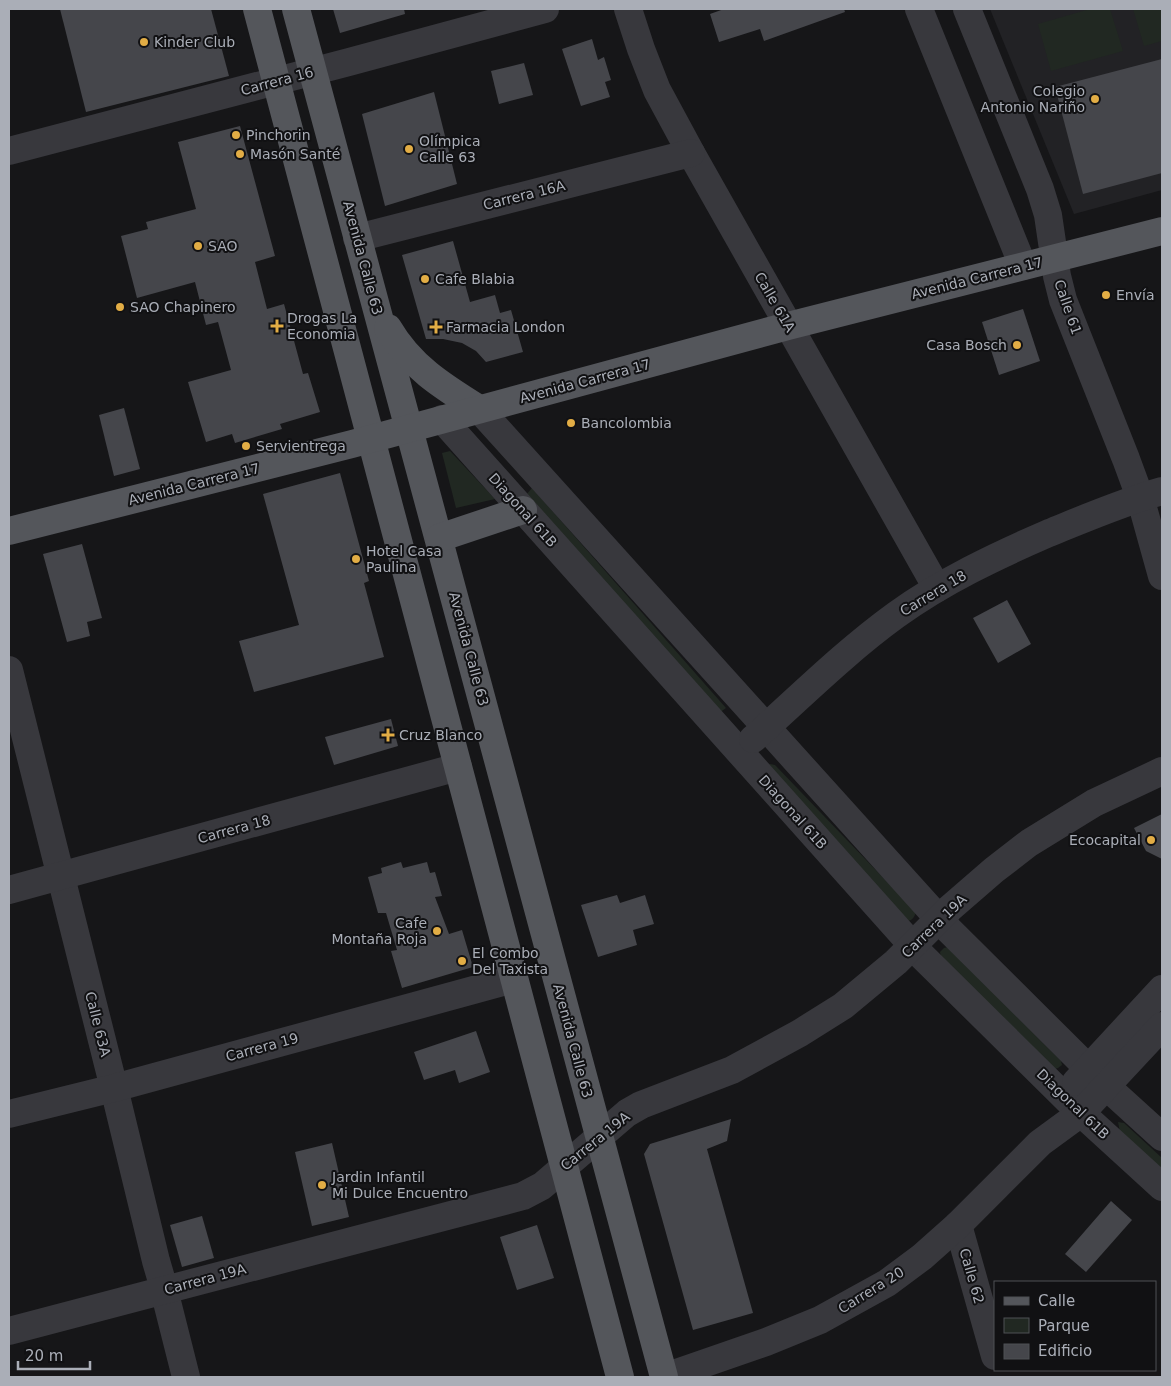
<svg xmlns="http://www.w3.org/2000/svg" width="1171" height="1386" font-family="'DejaVu Sans',sans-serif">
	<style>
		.built { fill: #222225 }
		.green { fill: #212822 }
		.building { fill: #45464b }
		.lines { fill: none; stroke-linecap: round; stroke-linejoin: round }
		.minor { stroke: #38383d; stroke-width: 28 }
		.major { stroke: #54565b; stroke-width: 28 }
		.poi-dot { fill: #e2ad45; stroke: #111113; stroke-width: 2 }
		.labels { text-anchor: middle; stroke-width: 4; stroke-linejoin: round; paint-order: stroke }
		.poi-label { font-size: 14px; fill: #aaaeb7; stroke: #111113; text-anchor: start }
		.street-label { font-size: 14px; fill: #aaaeb7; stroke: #111113 }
	</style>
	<rect width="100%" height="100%" fill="#161618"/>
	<polygon class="built" points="990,9 1162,9 1162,190 1074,214"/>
	<g class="green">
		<polygon points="1090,9 1110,9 1123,51 1051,71 1038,24"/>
		<polygon points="1133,9 1162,9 1162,41 1144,46"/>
		<polygon points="450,451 495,499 456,508 442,453"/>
		<polygon points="532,488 726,708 719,713 526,495"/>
		<path d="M770 764 775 765 916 912C914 918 912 921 906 921L766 766Z"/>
		<polygon points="948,947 1061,1061 1062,1065 1058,1068 1055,1069 941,957 940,952 944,948"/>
		<polygon points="1118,1122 1124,1123 1162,1158 1162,1170 1120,1132"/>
	</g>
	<g class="building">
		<polygon points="60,9 211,9 229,76 86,112"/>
		<polygon points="333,9 404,9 405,14 340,33"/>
		<polygon points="724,9 844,9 845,12 764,41 760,29 719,42 710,14"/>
		<polygon points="592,39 598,60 604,57 611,80 605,82 610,97 581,106 562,49"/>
		<polygon points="1162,59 1162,173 1083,194 1055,87"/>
		<polygon points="524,63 533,95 499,104 491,71"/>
		<polygon points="434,92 457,184 385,206 362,114"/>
		<polygon points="240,126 275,256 255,262 267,309 284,304 303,374 308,373 320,412 280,424 282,429 235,443 232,434 206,442 188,382 231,370 218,322 206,325 195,282 137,298 121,236 148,229 146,222 196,209 178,142"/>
		<polygon points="453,241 470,302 495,295 500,313 511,310 523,352 486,362 476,351 462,343 443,339 426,339 402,255"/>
		<polygon points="1023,309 1040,361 999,375 982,322"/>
		<polygon points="124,408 140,469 114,476 99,415"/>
		<polygon points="340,473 369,581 364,583 384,657 254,692 239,641 299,625 263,494"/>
		<polygon points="82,544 102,618 87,622 90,636 67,642 43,554"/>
		<polygon points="1007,600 1031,644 998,663 973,618"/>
		<polygon points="391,719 398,746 334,765 325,737"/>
		<polygon points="1162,814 1162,859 1146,851 1134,828"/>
		<polygon points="401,862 403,868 427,862 430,873 435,872 442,896 435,897 449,934 462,930 473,967 402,988 391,951 397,950 386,913 378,913 368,877 382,873 381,868"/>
		<polygon points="617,895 620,903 645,895 654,924 633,930 637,945 598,957 581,905"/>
		<polygon points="476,1031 490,1072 459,1083 455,1070 424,1080 414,1052"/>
		<polygon points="731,1119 727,1141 707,1149 753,1313 693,1330 644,1154 650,1144"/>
		<polygon points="332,1143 349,1217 312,1226 295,1152"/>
		<polygon points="1111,1201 1132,1220 1086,1272 1065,1254"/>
		<polygon points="202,1216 214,1258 182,1267 170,1225"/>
		<polygon points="537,1225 554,1278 517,1290 500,1237"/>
	</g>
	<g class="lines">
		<g class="minor">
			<polyline points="628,9 641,49 657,90 691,153 937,588"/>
			<polyline points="919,9 1023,266"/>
			<polyline points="967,9 1040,189 1048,215 1057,276 1063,300 1126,459 1140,497 1162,576"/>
			<polyline points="9,151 349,62 545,9"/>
			<polyline points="357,238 691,153"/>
			<polyline points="479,409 949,930 1107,1087 1162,1137"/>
			<polyline points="442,419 921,955 1081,1113 1162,1187"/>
			<polyline points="9,670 114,1088 156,1261 161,1278 186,1377"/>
			<path d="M753 739C800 697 845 652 896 615 943 581 996 556 1049 533 1086 518 1123 502 1162 491"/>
			<polyline points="9,890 458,767"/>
			<polyline points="1076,1082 1162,989"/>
			<polyline points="9,1114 114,1088 514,979"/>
			<polyline points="958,1225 995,1356"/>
			<polyline points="9,1331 523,1196 542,1186 627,1113 641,1105 732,1070 800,1033 843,1006 896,962 949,909 994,870 1029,843 1094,803 1162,771"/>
			<polyline points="665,1377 766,1342 820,1320 887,1283 922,1257 958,1225 1040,1143 1081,1113 1162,1026"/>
		</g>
		<g class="major">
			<polyline points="257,9 620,1377"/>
			<polyline points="296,9 664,1377"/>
			<path d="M388 328C410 366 442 386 479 409"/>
			<polyline points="9,531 352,444 788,326 1162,231"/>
			<polyline points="439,538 523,510"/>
		</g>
	</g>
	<g class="poi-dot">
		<circle cx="144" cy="42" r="5"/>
		<circle cx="1095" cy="99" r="5"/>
		<circle cx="236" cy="135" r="5"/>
		<circle cx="409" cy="149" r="5"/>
		<circle cx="240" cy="154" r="5"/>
		<circle cx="198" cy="246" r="5"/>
		<circle cx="425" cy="279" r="5"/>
		<circle cx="1106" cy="295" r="5"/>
		<circle cx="120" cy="307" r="5"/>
		<path d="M274.5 318.5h5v5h5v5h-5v5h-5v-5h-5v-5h5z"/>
		<path d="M433.5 319.5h5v5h5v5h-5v5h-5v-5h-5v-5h5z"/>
		<circle cx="1017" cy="345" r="5"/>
		<circle cx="571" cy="423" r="5"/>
		<circle cx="246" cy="446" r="5"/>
		<circle cx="356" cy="559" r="5"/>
		<path d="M385.5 727.5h5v5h5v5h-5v5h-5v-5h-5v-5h5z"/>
		<circle cx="1151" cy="840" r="5"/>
		<circle cx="437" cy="931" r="5"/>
		<circle cx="462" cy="961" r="5"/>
		<circle cx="322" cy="1185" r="5"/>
	</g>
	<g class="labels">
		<g class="poi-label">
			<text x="154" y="47">Kinder Club</text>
			<text x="1085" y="96" text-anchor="end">Colegio<tspan x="1085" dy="16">Antonio Nariño</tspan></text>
			<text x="246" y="140">Pinchorin</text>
			<text x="419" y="146">Olímpica<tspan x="419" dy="16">Calle 63</tspan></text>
			<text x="250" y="159">Masón Santé</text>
			<text x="208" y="251">SAO</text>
			<text x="435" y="284">Cafe Blabia</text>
			<text x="1116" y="300">Envía</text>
			<text x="130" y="312">SAO Chapinero</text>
			<text x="287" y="323">Drogas La<tspan x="287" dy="16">Economia</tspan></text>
			<text x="446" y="332">Farmacia London</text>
			<text x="1007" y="350" text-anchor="end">Casa Bosch</text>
			<text x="581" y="428">Bancolombia</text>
			<text x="256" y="451">Servientrega</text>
			<text x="366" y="556">Hotel Casa<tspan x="366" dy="16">Paulina</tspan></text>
			<text x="399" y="740">Cruz Blanco</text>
			<text x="1141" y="845" text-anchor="end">Ecocapital</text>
			<text x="427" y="928" text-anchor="end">Cafe<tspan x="427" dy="16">Montaña Roja</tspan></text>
			<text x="472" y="958">El Combo<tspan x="472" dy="16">Del Taxista</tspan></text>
			<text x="332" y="1182">Jardin Infantil<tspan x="332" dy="16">Mi Dulce Encuentro</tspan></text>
		</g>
		<g class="street-label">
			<text transform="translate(277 81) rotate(-15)" y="5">Carrera 16</text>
			<text transform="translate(524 195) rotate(-14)" y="5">Carrera 16A</text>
			<text transform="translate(363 258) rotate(75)" y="5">Avenida Calle 63</text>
			<text transform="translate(977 278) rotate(-14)" y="5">Avenida Carrera 17</text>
			<text transform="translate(775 302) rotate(60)" y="5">Calle 61A</text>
			<text transform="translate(1068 307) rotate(71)" y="5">Calle 61</text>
			<text transform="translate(585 381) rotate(-15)" y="5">Avenida Carrera 17</text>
			<text transform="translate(194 484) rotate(-14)" y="5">Avenida Carrera 17</text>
			<text transform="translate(523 510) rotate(48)" y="5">Diagonal 61B</text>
			<text transform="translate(933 593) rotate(-31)" y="5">Carrera 18</text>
			<text transform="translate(469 649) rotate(75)" y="5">Avenida Calle 63</text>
			<text transform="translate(793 812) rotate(48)" y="5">Diagonal 61B</text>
			<text transform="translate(234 829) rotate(-15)" y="5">Carrera 18</text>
			<text transform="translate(934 926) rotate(-44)" y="5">Carrera 19A</text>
			<text transform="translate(98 1024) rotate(76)" y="5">Calle 63A</text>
			<text transform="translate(573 1041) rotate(75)" y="5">Avenida Calle 63</text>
			<text transform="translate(262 1047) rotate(-15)" y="5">Carrera 19</text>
			<text transform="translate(1073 1104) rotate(44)" y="5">Diagonal 61B</text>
			<text transform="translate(595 1141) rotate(-39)" y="5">Carrera 19A</text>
			<text transform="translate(972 1276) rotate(74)" y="5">Calle 62</text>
			<text transform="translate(205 1279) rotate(-15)" y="5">Carrera 19A</text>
			<text transform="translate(871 1290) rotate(-32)" y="5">Carrera 20</text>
		</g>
	</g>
	<rect width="1171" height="1386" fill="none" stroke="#aaaeb7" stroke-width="20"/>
	<rect x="994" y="1281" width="162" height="90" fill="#111113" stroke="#4e5055"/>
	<rect x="1004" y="1297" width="25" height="8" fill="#54565b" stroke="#4e5055"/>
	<text x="1038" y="1306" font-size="15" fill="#aaaeb7">Calle</text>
	<rect x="1004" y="1318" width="25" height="15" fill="#212822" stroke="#4e5055"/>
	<text x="1038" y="1331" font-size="15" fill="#aaaeb7">Parque</text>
	<rect x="1004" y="1344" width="25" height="15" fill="#45464b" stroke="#4e5055"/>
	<text x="1038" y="1356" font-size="15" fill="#aaaeb7">Edificio</text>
	<path d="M18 1361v8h72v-8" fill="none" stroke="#aaaeb7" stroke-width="2.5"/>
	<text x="25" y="1361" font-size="15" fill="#aaaeb7" stroke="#111113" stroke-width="4" paint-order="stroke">20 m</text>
</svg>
